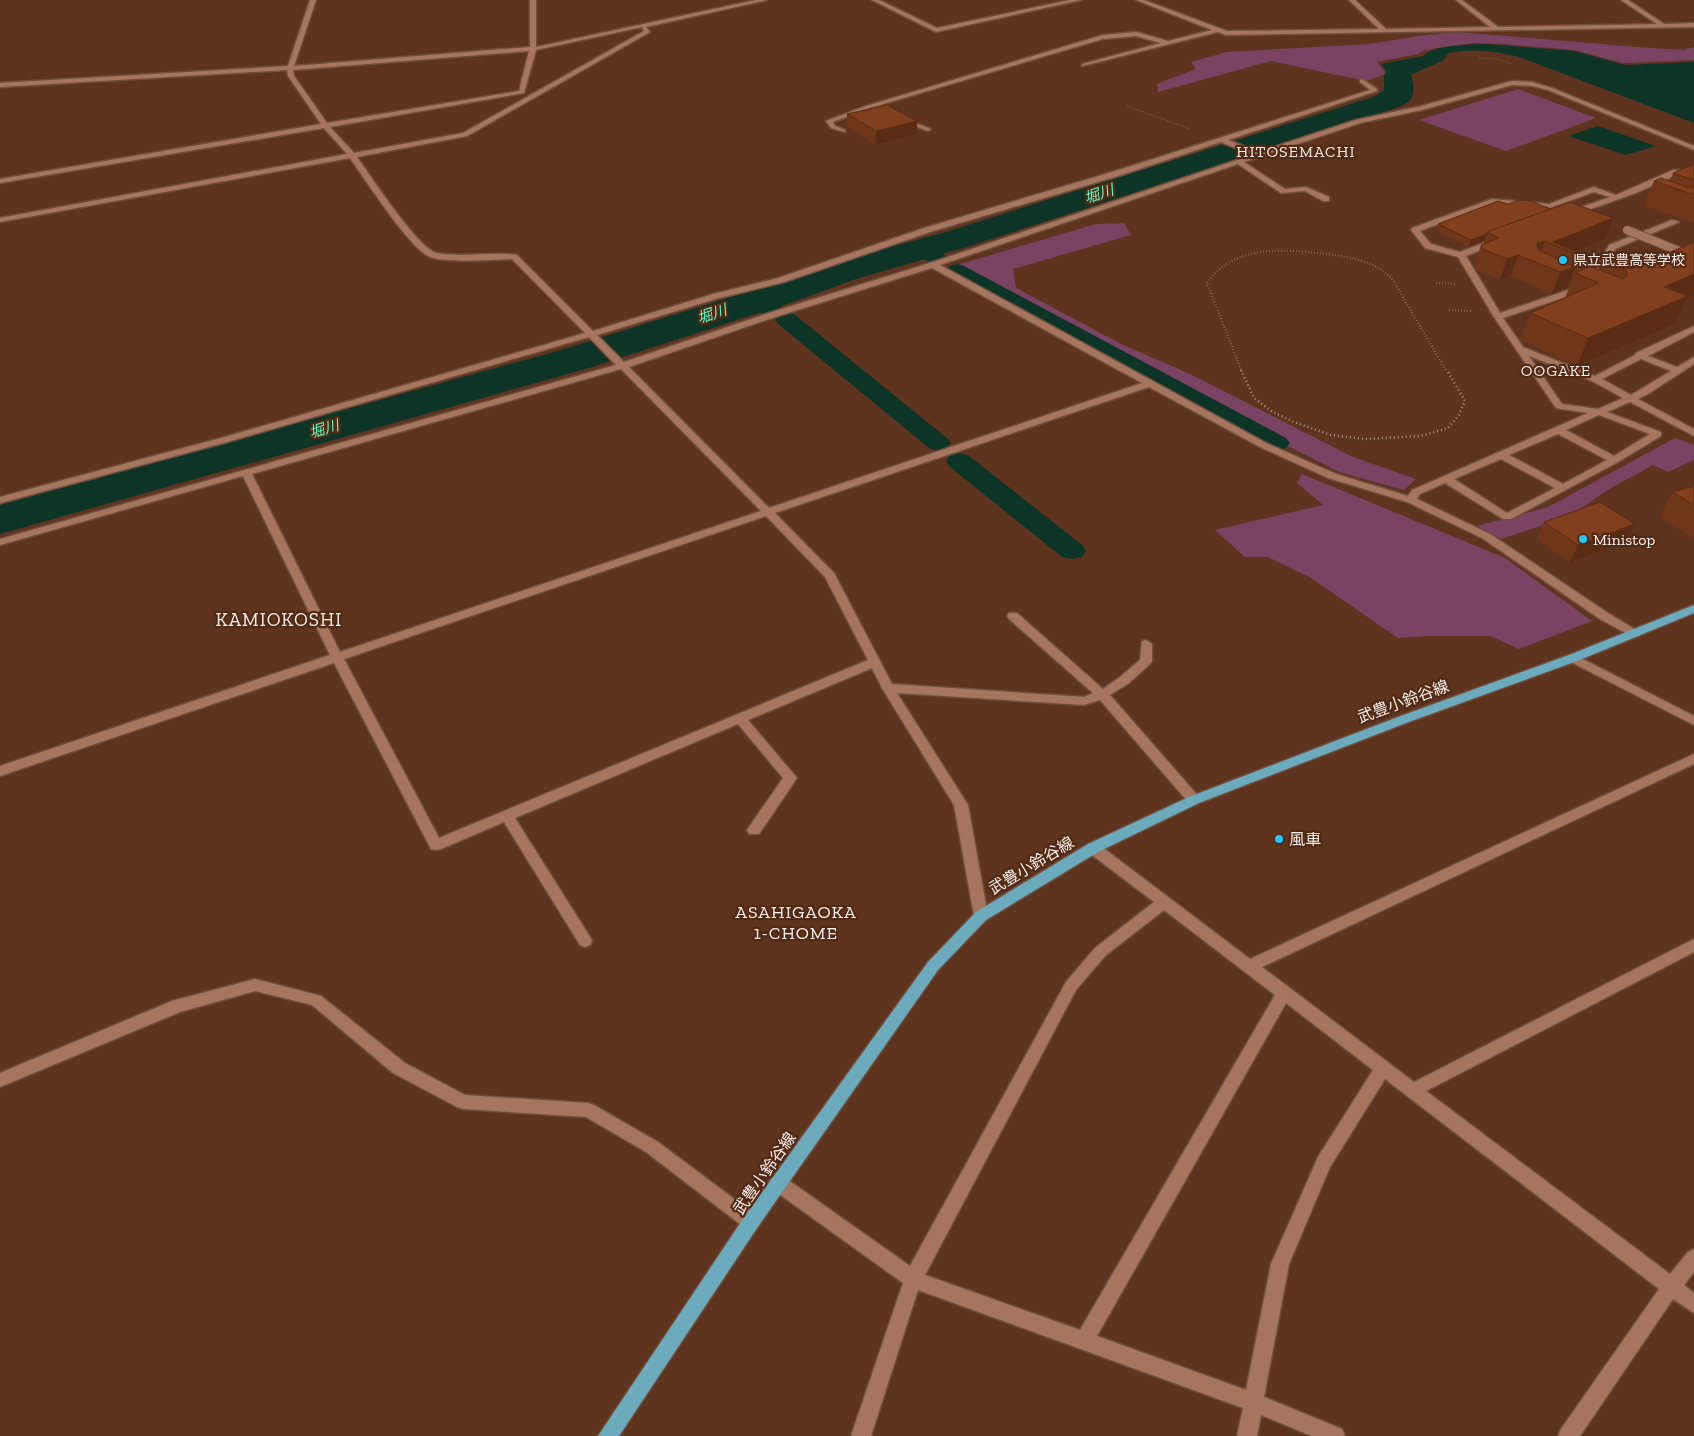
<svg xmlns="http://www.w3.org/2000/svg" width="1694" height="1436" font-family="'Zilla Slab','Noto Sans JP',serif">
	<style>
		.green { fill: #7b4363 }
		.water { fill: #0d3527 }
		.lines { fill: none; stroke-linecap: round; stroke-linejoin: round }
		.canal { fill: #0d3527; fill-rule: evenodd }
		.river { fill: #0d3527; fill-rule: evenodd }
		.minor-casing { stroke: #6f4e3c; stroke-width: 3 }
		.major-casing { stroke: #6f4e3c; stroke-width: 3 }
		.path-far2 { stroke: #af9486; stroke-width: 1; stroke-dasharray: 0.5 2; stroke-linecap: butt }
		.path-far1 { stroke: #af9486; stroke-width: 2; stroke-dasharray: 0.5 2.5; stroke-linecap: butt }
		.path { stroke: #af9486; stroke-width: 2.5; stroke-dasharray: 1 3; stroke-linecap: butt }
		.minor { fill: #a6755e; fill-rule: evenodd }
		.major { fill: #6caabd; fill-rule: evenodd }
		.minor-bridge-casing { stroke: #6f4e3c; stroke-width: 10; stroke-linecap: butt }
		.minor-bridge { stroke: #a6755e; stroke-width: 8 }
		.wall { fill: #703619 }
		.shaded-wall { fill: #5b2c14 }
		.building { fill: #823f1d; stroke: #5b2c14 }
		.poi-dot { fill: #20c9fd; stroke: #532914; stroke-width: 2 }
		.labels { text-anchor: middle; stroke-width: 4.5; stroke-linejoin: round; paint-order: stroke }
		.far-poi-label { font-size: 14px; fill: #fdf2ed; stroke: #532914; text-anchor: start }
		.far-water-label { font-size: 15px; font-style: italic; fill: #57fbc2; stroke: #532914 }
		.far-quarter-label { font-size: 16px; letter-spacing: 1px; fill: #fdf2ed; stroke: #532914 }
		.poi-label { font-size: 16px; fill: #fdf2ed; stroke: #532914; text-anchor: start }
		.street-label { font-size: 16px; fill: #fdf2ed; stroke: #532914 }
		.neighbourhood-label { font-size: 18px; letter-spacing: 1px; fill: #fdf2ed; stroke: #532914 }
		.quarter-label { font-size: 19px; letter-spacing: 1px; fill: #fdf2ed; stroke: #532914 }
	</style>
	<rect width="100%" height="100%" fill="#5f341e"/>
	<g class="green">
		<polygon points="1458,32 1636,47 1684,50 1694,47 1694,60 1623,63 1574,50 1503,44 1473,43 1425,50 1418,54 1377,62 1386,74 1366,81 1271,61 1158,92 1157,84 1196,69 1191,62 1227,52 1370,44 1418,36"/>
		<polygon points="1518,89 1596,118 1506,151 1419,120"/>
		<polygon points="1124,223 1131,235 1013,269 1016,288 1121,344 1190,374 1353,457 1416,479 1404,490 1339,472 1239,421 973,278 957,265 1096,224"/>
		<polygon points="1675,438 1694,445 1694,460 1668,472 1653,465 1611,488 1568,517 1501,539 1477,526 1548,507"/>
		<polygon points="1302,474 1505,558 1592,621 1519,649 1490,636 1428,636 1398,638 1311,578 1268,557 1245,557 1215,530 1323,505 1297,483"/>
	</g>
	<g class="water">
		<path d="M1486 44 1574 51 1625 65 1694 62V123L1516 56C1492 51 1472 48 1448 53L1444 60 1406 77 1387 72 1381 64 1423 56C1435 44 1470 45 1486 44Z"/>
		<polygon points="1598,126 1656,146 1626,155 1568,136"/>
	</g>
	<g class="lines">
		<g class="canal">
			<path d="M923 243C932 245 942 250 947 258L944 262C932 265 920 259 913 249L916 245Z"/>
			<polygon points="957,264 964,266 1286,438 1290,443 1286,448 1277,451 1268,448 950,274 946,270 950,266"/>
			<path d="M757 294 779 304 782 309 779 314C767 317 753 311 746 301L749 296Z"/>
			<polygon points="786,312 794,314 947,438 951,443 947,448 938,451 929,448 778,324 775,319 778,314"/>
			<polygon points="959,453 968,455 1082,545 1086,551 1082,557 1072,559 1062,557 950,467 946,461 950,455"/>
		</g>
		<path class="river" d="M1398 67 1408 69C1413 77 1417 94 1409 101 1405 105 1398 107 1393 109L970 246 856 279 796 301 589 368 0 534V505L561 350 770 285 830 263 946 232 1373 97 1384 91V75L1388 69Z"/>
		<defs>
			<g id="minor">
				<path d="M310 0H316L294 66 530 47V0H536V47L756 0H767L646 27 650 32 467 136 357 157C370 175 418 249 437 253 463 258 491 251 517 255L593 331 713 294 778 278 924 228 1112 172 1370 90 1360 82V80L1362 79 1377 89V91L1228 140 1259 152 1356 120 1421 106 1512 81 1532 82 1552 88 1694 146V150L1692 149 1548 90 1532 86 1512 85 1422 110 1360 123 1244 162 1285 189 1306 187 1329 197V201H1323L1305 191 1281 193 1238 164 940 265 1266 443 1336 474 1408 496 1412 490 1588 413 1556 408 1494 317 1458 257 1425 248 1411 230 1412 228 1492 199 1549 204 1594 187 1616 195 1673 170H1679V174L1636 193 1571 216H1568V212L1610 197 1594 192 1550 208 1493 203 1420 231 1431 244 1460 252 1491 240H1497V244L1466 256 1500 313 1568 290 1579 283H1585V287L1574 294 1503 318 1523 347 1595 376 1635 355 1636 353 1694 326V332L1648 356 1677 367 1694 357V364L1648 394 1638 399 1694 429V436L1630 402 1607 412 1661 432V436L1618 462 1511 519H1503L1445 483 1420 494 1417 499 1490 534 1608 613 1641 633 1639 636H1631L1600 619 1482 538 1407 502 1328 478 1260 447 1149 387 775 513 834 573 892 684 1084 697 1093 693 1009 619 1007 616 1009 613H1017L1103 689 1120 677 1140 660 1142 641 1146 640 1152 644V661L1150 664 1129 683 1110 695 1199 797 1201 800 1199 803H1189L1100 700 1084 705 897 693 968 805 988 916 986 920 981 922 976 920 974 916 954 805 882 688 872 668 748 720 797 778 759 834H749L747 830 783 778 738 724 515 818 590 937 592 941 590 945 585 947 580 945 504 822 441 849 436 850 431 849 334 663 0 776V766L330 655 243 476 0 545V539L616 365 589 337 227 442 0 503V497L221 438 585 333 512 259C493 260 447 263 430 257 410 249 365 179 350 158L0 222V218L347 154 324 128 0 183V179L321 124 288 76 287 70 0 87V83L288 66ZM642 27 644 31 463 133 354 153 330 127 524 93 536 50ZM529 51 519 91 327 123 294 76 293 70ZM1221 142 1252 155 930 263 769 313 624 362 597 335 719 298 784 282 930 232 1118 176ZM932 268 1142 383 769 508 629 367 775 317ZM1529 356 1592 381 1623 398 1598 409 1562 404ZM1641 359 1671 371 1631 395 1602 379ZM621 369 761 511 340 652 252 474ZM1599 415 1650 434 1614 456 1566 430ZM1558 434 1607 460 1563 484 1509 455ZM1501 459 1555 488 1507 513 1454 479ZM766 516 825 577 868 660 439 838 344 659Z"/>
				<polygon points="872,0 879,0 937,28 1070,0 1081,0 936,32"/>
				<polygon points="1136,0 1144,0 1227,31 1379,29 1349,0 1355,0 1386,29 1490,27 1456,0 1462,0 1498,27 1657,24 1621,0 1628,0 1664,24 1694,23 1694,27 1226,35 1218,32 1082,66 1082,64 1161,43 1136,36 1103,39 870,108 833,122 835,126 845,130 845,132 831,128 826,121 866,106 1103,35 1136,32 1168,41 1212,30"/>
				<polygon points="900,119 904,119 931,129 928,131 900,121"/>
				<polygon points="1672,220 1679,222 1615,249 1601,275 1594,273 1609,245"/>
				<polygon points="1573,654 1694,716 1694,725 1569,661 1567,658 1569,655"/>
				<path d="M1694 754V764L1262 967 1414 1082 1694 939V952L1426 1091 1670 1274 1688 1252 1694 1249V1272L1684 1285 1694 1293V1313L1673 1299 1580 1436H1558L1561 1429 1659 1289 1385 1079 1330 1167 1289 1264 1264 1397 1342 1429 1345 1436H1312L1261 1415 1257 1436H1237L1243 1408 918 1290 871 1436H851L903 1283 772 1189 769 1183 772 1177 778 1175 784 1177 910 1266 1066 982 1095 948 1154 902 1088 852 1086 848 1088 844 1093 843 1098 844 1250 959ZM1164 910 1275 995 1080 1330 925 1275 1076 990 1105 956ZM1286 1003 1373 1070 1318 1157 1271 1264 1246 1390 1097 1336Z"/>
				<polygon points="255,979 321,996 405,1063 465,1095 588,1103 594,1105 658,1142 757,1216 760,1222 757,1228 751,1230 745,1228 646,1152 586,1117 463,1109 457,1107 393,1073 312,1005 255,991 180,1012 0,1087 0,1073 172,1001"/>
			</g>
			<polygon id="major" points="1694,605 1694,613 1577,661 1406,723 1199,803 1098,852 986,920 938,970 757,1228 619,1436 598,1436 745,1216 928,962 976,912 1088,844 1189,797 1398,717 1569,655"/>
		</defs>
		<use href="#minor" class="minor-casing"/>
		<use href="#major" class="major-casing"/>
		<g class="path-far2">
			<polyline points="1479,58 1498,59 1512,64"/>
			<polyline points="1127,106 1190,129"/>
		</g>
		<g class="path-far1">
			<polyline points="1436,283 1456,284"/>
			<polyline points="1449,310 1472,311"/>
			<path d="M1242 372 1207 283C1234 244 1285 249 1326 254 1349 257 1372 260 1390 277 1397 284 1402 297 1408 306 1421 328 1434 350 1447 372"/>
		</g>
		<polyline class="path" points="1241,370 1254,398 1273,412 1294,422 1331,435 1365,439 1421,436 1448,428 1459,415 1465,401 1447,370"/>
		<use href="#minor" class="minor"/>
		<use href="#major" class="major"/>
		<defs>
			<polyline id="minor-bridge" points="1627,230 1694,257"/>
		</defs>
		<use href="#minor-bridge" class="minor-bridge-casing"/>
		<use href="#minor-bridge" class="minor-bridge"/>
	</g>
	<g class="wall">
		<polygon points="847,114 917,121 917,134 876,145 847,127"/>
		<polygon points="1694,164 1694,223 1644,206 1654,181 1670,181 1673,173"/>
		<polygon points="1508,204 1551,209 1613,218 1605,239 1574,251 1590,258 1586,268 1598,270 1602,259 1631,269 1694,242 1694,295 1687,298 1676,323 1577,366 1520,340 1530,313 1565,298 1573,277 1572,276 1567,288 1552,294 1511,276 1500,280 1477,270 1474,266 1481,245 1484,244 1484,241 1469,247 1436,231 1438,224"/>
		<polygon points="1694,486 1694,538 1660,518 1672,492"/>
		<polygon points="1544,522 1635,524 1627,541 1570,562 1537,539"/>
	</g>
	<g class="shaded-wall">
		<polygon points="917,121 917,134 876,145 876,131"/>
		<polygon points="1613,218 1605,239 1572,252 1553,242"/>
		<polygon points="1487,234 1484,241 1469,247 1471,240"/>
		<polygon points="1545,241 1537,262 1536,262 1537,243"/>
		<polygon points="1518,255 1511,276 1500,280 1507,259"/>
		<polygon points="1590,258 1583,276 1582,276 1588,259"/>
		<polygon points="1575,267 1567,288 1552,294 1560,272"/>
		<polygon points="1694,274 1694,295 1687,298 1676,323 1577,366 1588,338 1664,287"/>
		<polygon points="1635,524 1627,541 1570,562 1578,545"/>
	</g>
	<g class="building">
		<polygon points="887,105 917,121 876,131 847,114"/>
		<polygon points="1694,164 1694,180 1673,173"/>
		<polygon points="1661,178 1687,187 1694,187 1694,195 1654,181"/>
		<polygon points="1520,200 1530,201 1551,209 1487,232 1487,234 1471,240 1438,224 1498,201 1508,204"/>
		<polygon points="1570,202 1613,218 1553,242 1590,258 1588,259 1545,241 1537,243 1537,247 1540,251 1575,267 1560,272 1518,255 1507,259 1483,249 1481,245 1499,238 1487,232"/>
		<polygon points="1694,242 1694,274 1664,287 1688,296 1588,338 1530,313 1599,283 1575,273 1590,266 1623,279 1627,275 1626,270 1602,259 1604,258 1631,269"/>
		<polygon points="1694,486 1694,505 1672,492"/>
		<polygon points="1600,502 1635,524 1578,545 1544,522"/>
	</g>
	<g class="poi-dot">
		<circle cx="1563" cy="260" r="5"/>
		<circle cx="1583" cy="539" r="5"/>
		<circle cx="1279" cy="839" r="5"/>
	</g>
	<g class="labels">
		<g class="far-poi-label">
			<text x="1573" y="265">県立武豊高等学校</text>
		</g>
		<g class="far-water-label">
			<text transform="translate(1099 194) rotate(-18)" y="5">堀川</text>
			<text transform="translate(712 314) rotate(-18)" y="5">堀川</text>
			<text transform="translate(324 429) rotate(-16)" y="5">堀川</text>
		</g>
		<g class="far-quarter-label">
			<text x="1296" y="157">HITOSEMACHI</text>
			<text x="1556" y="376">OOGAKE</text>
		</g>
		<g class="poi-label">
			<text x="1593" y="545">Ministop</text>
			<text x="1289" y="845">風車</text>
		</g>
		<g class="street-label">
			<text transform="translate(1403 701) rotate(-20)" y="6">武豊小鈴谷線</text>
			<text transform="translate(1031 865) rotate(-31)" y="6">武豊小鈴谷線</text>
			<text transform="translate(764 1173) rotate(-55)" y="6">武豊小鈴谷線</text>
		</g>
		<g class="neighbourhood-label">
			<text x="796" y="918">ASAHIGAOKA<tspan x="796" dy="21">1-CHOME</tspan></text>
		</g>
		<g class="quarter-label">
			<text x="279" y="626">KAMIOKOSHI</text>
		</g>
	</g>
</svg>
